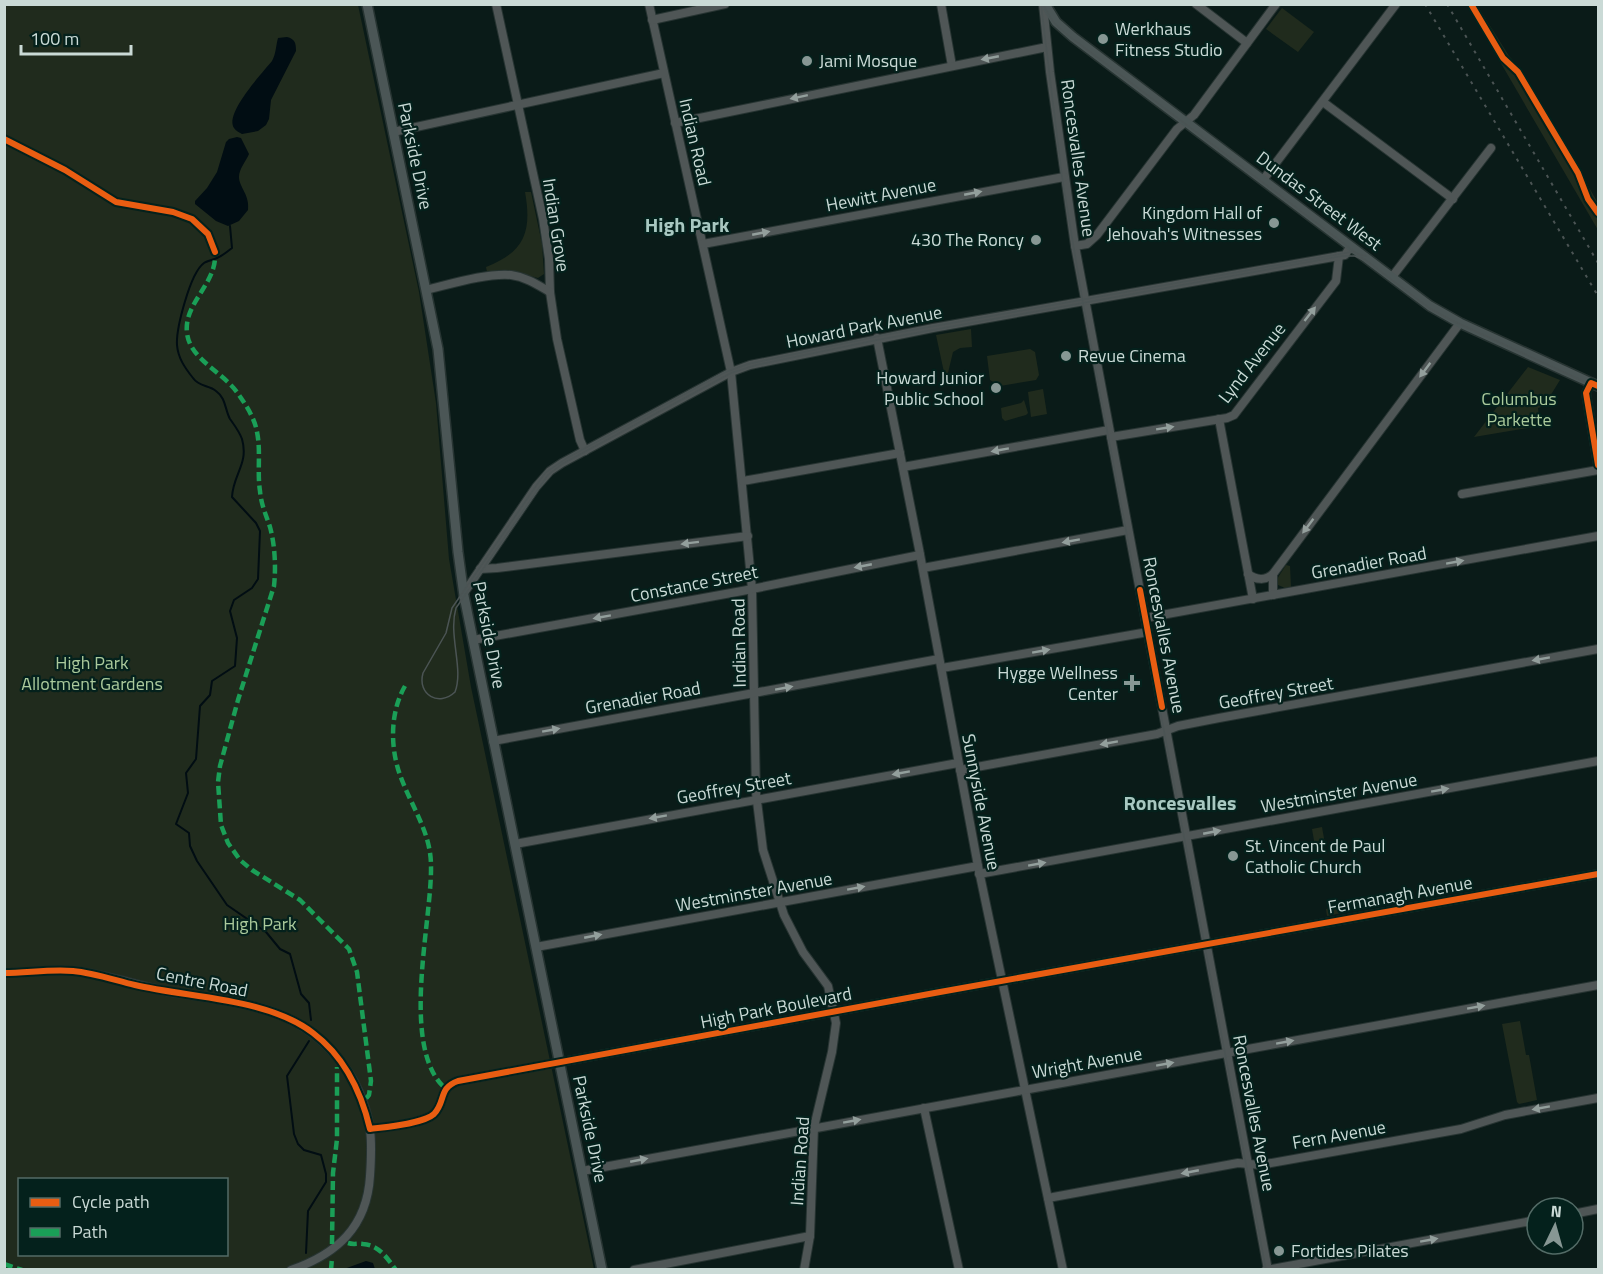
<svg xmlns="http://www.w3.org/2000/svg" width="1603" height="1274" font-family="'Titillium Web',sans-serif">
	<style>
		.green { fill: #202b1d; fill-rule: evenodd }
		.water { fill: #010d13 }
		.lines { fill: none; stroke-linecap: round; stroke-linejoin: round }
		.stream { stroke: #010d13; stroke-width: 2 }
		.minor-casing { stroke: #273432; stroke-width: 10 }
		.major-casing { stroke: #273432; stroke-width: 12 }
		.minor { stroke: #4f5656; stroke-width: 8 }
		.major { stroke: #4b5656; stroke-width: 9 }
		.tram { stroke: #4b5454; stroke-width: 1.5 }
		.rail { stroke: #4b5454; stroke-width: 2; stroke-dasharray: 3 6; stroke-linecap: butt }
		.quiet { stroke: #1a9f57; stroke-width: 4.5; stroke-dasharray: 9 4.5; stroke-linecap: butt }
		.cycleway-casing { stroke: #04211c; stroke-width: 10 }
		.cycleway { stroke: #e95d12; stroke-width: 6 }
		.oneway { fill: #939f9c }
		.poi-dot { fill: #879794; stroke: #04211c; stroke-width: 2 }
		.labels { text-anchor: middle; stroke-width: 4.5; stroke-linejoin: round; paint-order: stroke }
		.poi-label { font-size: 18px; fill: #cadad6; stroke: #04211c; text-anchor: start }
		.street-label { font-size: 18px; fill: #cadad6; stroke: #04211c }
		.park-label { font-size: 18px; fill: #abca9c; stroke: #04211c }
		.neighbourhood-label { font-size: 20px; font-weight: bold; fill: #a8c8c1; stroke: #04211c }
	</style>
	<rect width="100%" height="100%" fill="#0a1b18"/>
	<g class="green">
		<path d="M4 5H358L419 292 436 403 449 559 471 687 594 1269H5ZM20 1180H226V1254H20Z"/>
		<polygon points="1467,5 1477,5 1509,56 1519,67 1598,203 1598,230"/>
		<polygon points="1282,8 1314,32 1298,52 1266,29"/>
		<path d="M525 192H531L542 244 544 274 538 278 507 270 487 272 486 267C525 252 532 231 525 192Z"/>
		<polygon points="971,329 972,347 960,348 953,352 947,377 945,377 936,335"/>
		<polygon points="1030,349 1035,352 1039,375 1036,380 1000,386 990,380 987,356"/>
		<polygon points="1528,367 1560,380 1544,406 1538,408 1540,426 1474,437"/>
		<polygon points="1043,389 1047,414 1031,417 1028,392"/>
		<polygon points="1024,400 1028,413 1026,415 1005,421 1002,418 1001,408 1021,403"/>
		<polygon points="1286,565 1290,566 1291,587 1285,588 1278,585 1277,579"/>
		<polygon points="1322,827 1325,844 1315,846 1312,829"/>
		<polygon points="1344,903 1346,912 1327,916 1326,909"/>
		<polygon points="1520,1021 1526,1055 1529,1055 1537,1100 1519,1104 1517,1102 1502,1024"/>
	</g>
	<g class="water">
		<path d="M287 37C295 39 296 43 296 51L271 100 269 119 266 125 258 131 242 134C239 132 236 131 234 128 224 114 263 72 272 61 276 54 276 45 278 38Z"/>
		<path d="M237 137 241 138 249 154C246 161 239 169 239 177 239 187 250 195 248 210L239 221 228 226 216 221 195 204V201L207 188 217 172 226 142 229 139Z"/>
		<polygon points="366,1261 373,1263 375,1269 344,1269"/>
	</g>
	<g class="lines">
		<g class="stream">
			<path d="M230 226 232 248C227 252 222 256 217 258 213 260 207 261 204 263 190 273 176 329 177 345 178 358 185 368 193 378 199 387 209 385 216 391 226 398 225 410 230 419 235 426 239 431 242 439 249 464 233 474 232 497L256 523 260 531 258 579 252 588 234 600 230 611 237 638 235 666 212 681 210 695 200 706 196 759 186 773 188 793 176 824 189 833 190 846 197 861 227 905 266 932 280 949 290 954 301 994 309 1003 311 1020"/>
			<polyline points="306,1253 308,1211 326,1182 326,1174 321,1155 304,1150 298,1144 294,1134 287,1076 309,1041"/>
		</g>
		<defs>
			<g id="minor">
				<polyline points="496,4 543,219 549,259 550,292 557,339 580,440 585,451"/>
				<polyline points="649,4 731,372 752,589 756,793 763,850 784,915 803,952 828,986 836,1023 832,1052 814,1127 810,1236 804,1270"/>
				<polyline points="941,4 952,66"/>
				<polyline points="1043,4 1050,72 1075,246 1268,1270"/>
				<polyline points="1196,4 1247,43"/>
				<polyline points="652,20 725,4"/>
				<polyline points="1323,102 1453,199"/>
				<polyline points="675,123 1047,47"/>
				<polyline points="393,132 664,73"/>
				<polyline points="1263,180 1396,4"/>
				<polyline points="703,244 1064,177"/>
				<polyline points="1075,246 1087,244 1097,235 1177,129 1194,115 1276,4"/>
				<polyline points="1392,277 1491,148"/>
				<path d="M426 290C451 284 486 273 511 275 526 277 538 285 550 292"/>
				<polyline points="877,338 919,549 978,866 1063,1270"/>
				<polyline points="1591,383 1586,393 1598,465"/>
				<polyline points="1219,419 1253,599"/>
				<polyline points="1111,437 1227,418 1234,415 1336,281 1339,256"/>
				<polyline points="903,467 1109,430"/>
				<polyline points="743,481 900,453"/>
				<polyline points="1462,494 1598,470"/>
				<polyline points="923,568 1128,530"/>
				<polyline points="480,569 497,568 748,536"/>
				<path d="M1248 574C1256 580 1265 581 1273 574"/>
				<polyline points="464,593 536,487 550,471 562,463 731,372 750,365 933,328 1345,255 1350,247"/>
				<polyline points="1273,595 1273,574 1460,323"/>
				<polyline points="1145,618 1598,536"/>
				<polyline points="473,640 742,591 920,555"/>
				<polyline points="942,668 1148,632"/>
				<polyline points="493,741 939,659"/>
				<polyline points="960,770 1157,734 1178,726 1219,718 1598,649"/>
				<polyline points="515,844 958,763"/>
				<polyline points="979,874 1598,761"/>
				<polyline points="536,947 978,866"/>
				<path d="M4 973C27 973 50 969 73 971 106 974 138 986 171 992 204 997 238 1001 270 1011 322 1028 362 1075 370 1130 372 1145 371 1161 370 1176 367 1227 337 1254 291 1270"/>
				<polyline points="924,1108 959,1270"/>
				<path d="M370 1129C385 1127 423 1124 434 1114 446 1102 438 1088 458 1081L940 992 1598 874"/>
				<polyline points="582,1171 1598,985"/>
				<polyline points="1048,1198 1238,1163 1260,1165 1461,1129 1505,1115 1598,1098"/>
				<polyline points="1573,1214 1598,1209"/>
				<polyline points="634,1270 810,1236"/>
				<polyline points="1266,1270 1537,1220"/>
			</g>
			<g id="major">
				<polyline points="367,4 438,349 458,552 464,596 602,1270"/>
				<polyline points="1045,4 1056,22 1073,37 1430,306 1460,323 1598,386"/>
			</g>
		</defs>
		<use href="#minor" class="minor-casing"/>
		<use href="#major" class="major-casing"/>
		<use href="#minor" class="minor"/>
		<use href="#major" class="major"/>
		<g class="tram">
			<polyline points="1041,4 1062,177 1083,303 1266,1270"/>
			<polyline points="1044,6 1053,22 1065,33 1429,308 1451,320 1598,388"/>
			<path d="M1366 256 1351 252 884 335 748 364 723 373 567 458 545 473 452 608 446 633 423 673C417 695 439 707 455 692 464 669 448 635 456 608L548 475 562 464 731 373 756 365 877 340 1342 256H1355L1370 263"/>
		</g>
		<g class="rail">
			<polyline points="1425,4 1598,296"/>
			<polyline points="1447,4 1598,263"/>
		</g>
		<g class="quiet">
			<path d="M214 247C222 281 183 301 187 333 190 360 224 372 239 395 246 405 255 419 257 432 261 451 257 472 260 491 261 504 266 515 270 527 275 545 276 568 274 586L238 700 220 766 218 782 221 825 228 843 240 860 252 870 300 900 349 949 357 972 371 1081 369 1095 363 1102"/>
			<path d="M405 686C390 712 390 747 400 775 411 806 431 832 431 866 432 922 399 1049 446 1089"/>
			<path d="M348 1243C354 1245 357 1243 363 1244 379 1245 387 1258 396 1270"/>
			<polyline points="332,1244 333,1173 337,1139 337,1067"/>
			<polyline points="4,1264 22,1270"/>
			<polyline points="331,1270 332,1258"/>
		</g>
		<defs>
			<g id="cycleway">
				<polyline points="1471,4 1503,58 1518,72 1578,173 1588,199 1598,213"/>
				<polyline points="4,139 65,170 116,202 173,212 192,219 208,234 215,252"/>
				<polyline points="1598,386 1591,383 1586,393 1598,465"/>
				<polyline points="1140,590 1162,707"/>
				<path d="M4 973C27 973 50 969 73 971 94 973 114 980 135 985 190 998 268 998 313 1033 345 1057 361 1091 370 1129 385 1127 423 1124 434 1114 446 1102 438 1088 458 1081L940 992 1598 874"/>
			</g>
		</defs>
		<use href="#cycleway" class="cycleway-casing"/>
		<use href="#cycleway" class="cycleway"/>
	</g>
	<defs><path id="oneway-solid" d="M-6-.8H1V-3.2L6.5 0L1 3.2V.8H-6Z" transform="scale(1.5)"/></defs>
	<g class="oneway">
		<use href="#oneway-solid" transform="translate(990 58) rotate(169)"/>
		<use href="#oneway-solid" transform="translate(799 97) rotate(168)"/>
		<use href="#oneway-solid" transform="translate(973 193) rotate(-11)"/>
		<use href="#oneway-solid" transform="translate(761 233) rotate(-11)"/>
		<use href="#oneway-solid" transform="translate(1310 314) rotate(-52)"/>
		<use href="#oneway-solid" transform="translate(1425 370) rotate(127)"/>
		<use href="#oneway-solid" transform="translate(1165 428) rotate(-9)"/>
		<use href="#oneway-solid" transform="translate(1000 450) rotate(170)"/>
		<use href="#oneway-solid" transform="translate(1308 526) rotate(127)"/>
		<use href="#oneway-solid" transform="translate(1071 541) rotate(170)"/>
		<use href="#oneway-solid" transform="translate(690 543) rotate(173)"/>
		<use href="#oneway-solid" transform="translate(1455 562) rotate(-10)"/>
		<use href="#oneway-solid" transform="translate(863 566) rotate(169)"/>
		<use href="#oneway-solid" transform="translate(602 617) rotate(170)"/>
		<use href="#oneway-solid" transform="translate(1041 651) rotate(-10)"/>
		<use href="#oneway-solid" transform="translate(1541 659) rotate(170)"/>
		<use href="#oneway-solid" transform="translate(784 688) rotate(-10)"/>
		<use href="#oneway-solid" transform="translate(551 730) rotate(-10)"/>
		<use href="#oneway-solid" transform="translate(1109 743) rotate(170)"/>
		<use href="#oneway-solid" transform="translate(901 773) rotate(170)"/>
		<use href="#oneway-solid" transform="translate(1440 790) rotate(-10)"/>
		<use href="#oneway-solid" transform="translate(658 817) rotate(170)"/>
		<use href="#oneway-solid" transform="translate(1212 832) rotate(-11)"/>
		<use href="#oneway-solid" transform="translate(1037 864) rotate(-10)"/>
		<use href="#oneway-solid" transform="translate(856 888) rotate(-10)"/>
		<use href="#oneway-solid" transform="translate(593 936) rotate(-11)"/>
		<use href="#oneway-solid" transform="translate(1476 1007) rotate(-10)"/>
		<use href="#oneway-solid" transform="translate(1285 1042) rotate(-10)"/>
		<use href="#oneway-solid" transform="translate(1165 1064) rotate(-10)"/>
		<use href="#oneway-solid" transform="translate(1541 1108) rotate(170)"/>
		<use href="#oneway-solid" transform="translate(852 1121) rotate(-10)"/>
		<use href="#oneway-solid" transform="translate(639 1160) rotate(-11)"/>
		<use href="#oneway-solid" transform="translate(1190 1172) rotate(169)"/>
		<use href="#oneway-solid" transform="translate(1429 1240) rotate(-10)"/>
	</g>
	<g class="poi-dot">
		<circle cx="1103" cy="39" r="6"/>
		<circle cx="807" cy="61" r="6"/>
		<circle cx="1274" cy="223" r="6"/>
		<circle cx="1036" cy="240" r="6"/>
		<circle cx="1066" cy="356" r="6"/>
		<circle cx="996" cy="388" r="6"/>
		<path d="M1129 674h6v6h6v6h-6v6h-6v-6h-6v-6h6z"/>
		<circle cx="1233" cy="856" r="6"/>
		<circle cx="1279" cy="1251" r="6"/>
	</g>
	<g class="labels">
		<g class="poi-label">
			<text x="1115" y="35">Werkhaus<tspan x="1115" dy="21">Fitness Studio</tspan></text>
			<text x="819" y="67">Jami Mosque</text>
			<text x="1262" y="219" text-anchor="end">Kingdom Hall of<tspan x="1262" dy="21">Jehovah's Witnesses</tspan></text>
			<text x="1024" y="246" text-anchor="end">430 The Roncy</text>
			<text x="1078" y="362">Revue Cinema</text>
			<text x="984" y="384" text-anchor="end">Howard Junior<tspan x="984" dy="21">Public School</tspan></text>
			<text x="1118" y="679" text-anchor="end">Hygge Wellness<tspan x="1118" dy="21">Center</tspan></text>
			<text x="1245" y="852">St. Vincent de Paul<tspan x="1245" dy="21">Catholic Church</tspan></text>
			<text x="1291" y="1257">Fortides Pilates</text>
		</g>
		<g class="street-label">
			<text transform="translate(695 142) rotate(77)" y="6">Indian Road</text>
			<text transform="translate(415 156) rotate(78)" y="6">Parkside Drive</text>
			<text transform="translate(1078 158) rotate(82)" y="6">Roncesvalles Avenue</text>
			<text transform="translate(881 195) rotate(-11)" y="6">Hewitt Avenue</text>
			<text transform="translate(1319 201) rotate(37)" y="6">Dundas Street West</text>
			<text transform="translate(556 225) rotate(81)" y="6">Indian Grove</text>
			<text transform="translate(864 327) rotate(-11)" y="6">Howard Park Avenue</text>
			<text transform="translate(1252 363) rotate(-52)" y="6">Lynd Avenue</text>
			<text transform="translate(1369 563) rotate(-10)" y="6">Grenadier Road</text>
			<text transform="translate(694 584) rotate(-11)" y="6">Constance Street</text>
			<text transform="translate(489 635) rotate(79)" y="6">Parkside Drive</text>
			<text transform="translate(1164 635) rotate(79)" y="6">Roncesvalles Avenue</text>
			<text transform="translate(739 643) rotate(-91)" y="6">Indian Road</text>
			<text transform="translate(1276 693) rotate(-10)" y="6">Geoffrey Street</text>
			<text transform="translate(643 698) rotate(-10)" y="6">Grenadier Road</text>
			<text transform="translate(734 788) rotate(-10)" y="6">Geoffrey Street</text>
			<text transform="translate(1339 793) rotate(-10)" y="6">Westminster Avenue</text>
			<text transform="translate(981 802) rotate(79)" y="6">Sunnyside Avenue</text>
			<text transform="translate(754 892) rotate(-10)" y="6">Westminster Avenue</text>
			<text transform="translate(1400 895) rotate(-10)" y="6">Fermanagh Avenue</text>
			<text transform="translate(202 982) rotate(11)" y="6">Centre Road</text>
			<text transform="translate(776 1008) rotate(-11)" y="6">High Park Boulevard</text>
			<text transform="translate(1087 1063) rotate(-10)" y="6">Wright Avenue</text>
			<text transform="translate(1254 1113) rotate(79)" y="6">Roncesvalles Avenue</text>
			<text transform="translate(590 1129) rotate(78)" y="6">Parkside Drive</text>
			<text transform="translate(1339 1135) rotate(-10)" y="6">Fern Avenue</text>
			<text transform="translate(800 1161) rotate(-86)" y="6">Indian Road</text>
		</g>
		<g class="park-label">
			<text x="1519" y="405">Columbus<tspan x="1519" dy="21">Parkette</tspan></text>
			<text x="92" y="669">High Park<tspan x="92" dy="21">Allotment Gardens</tspan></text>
			<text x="260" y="930">High Park</text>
		</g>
		<g class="neighbourhood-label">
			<text x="687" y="232">High Park</text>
			<text x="1180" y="810">Roncesvalles</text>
		</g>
	</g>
	<rect width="1603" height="1274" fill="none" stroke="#cadad6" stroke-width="12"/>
	<rect x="18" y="1178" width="210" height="78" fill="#04211c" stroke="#536b66" stroke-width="1.5"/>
	<rect x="30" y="1198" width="30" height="9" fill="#e95d12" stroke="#536b66" stroke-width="1.5"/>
	<text x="72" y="1208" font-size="18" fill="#cadad6">Cycle path</text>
	<rect x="30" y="1228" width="30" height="9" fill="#1a9f57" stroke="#536b66" stroke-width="1.5"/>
	<text x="72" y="1238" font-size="18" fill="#cadad6">Path</text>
	<g transform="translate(1555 1226) rotate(5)"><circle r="28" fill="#04211c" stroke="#536b66" stroke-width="1.5"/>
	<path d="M0-4.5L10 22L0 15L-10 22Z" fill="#879794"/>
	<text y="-9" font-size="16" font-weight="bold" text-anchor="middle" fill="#cadad6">N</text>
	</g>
	<path d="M21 45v9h110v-9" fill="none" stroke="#cadad6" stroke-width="3"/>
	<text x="30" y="45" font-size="18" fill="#cadad6" stroke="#04211c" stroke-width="4.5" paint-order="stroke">100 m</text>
</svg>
